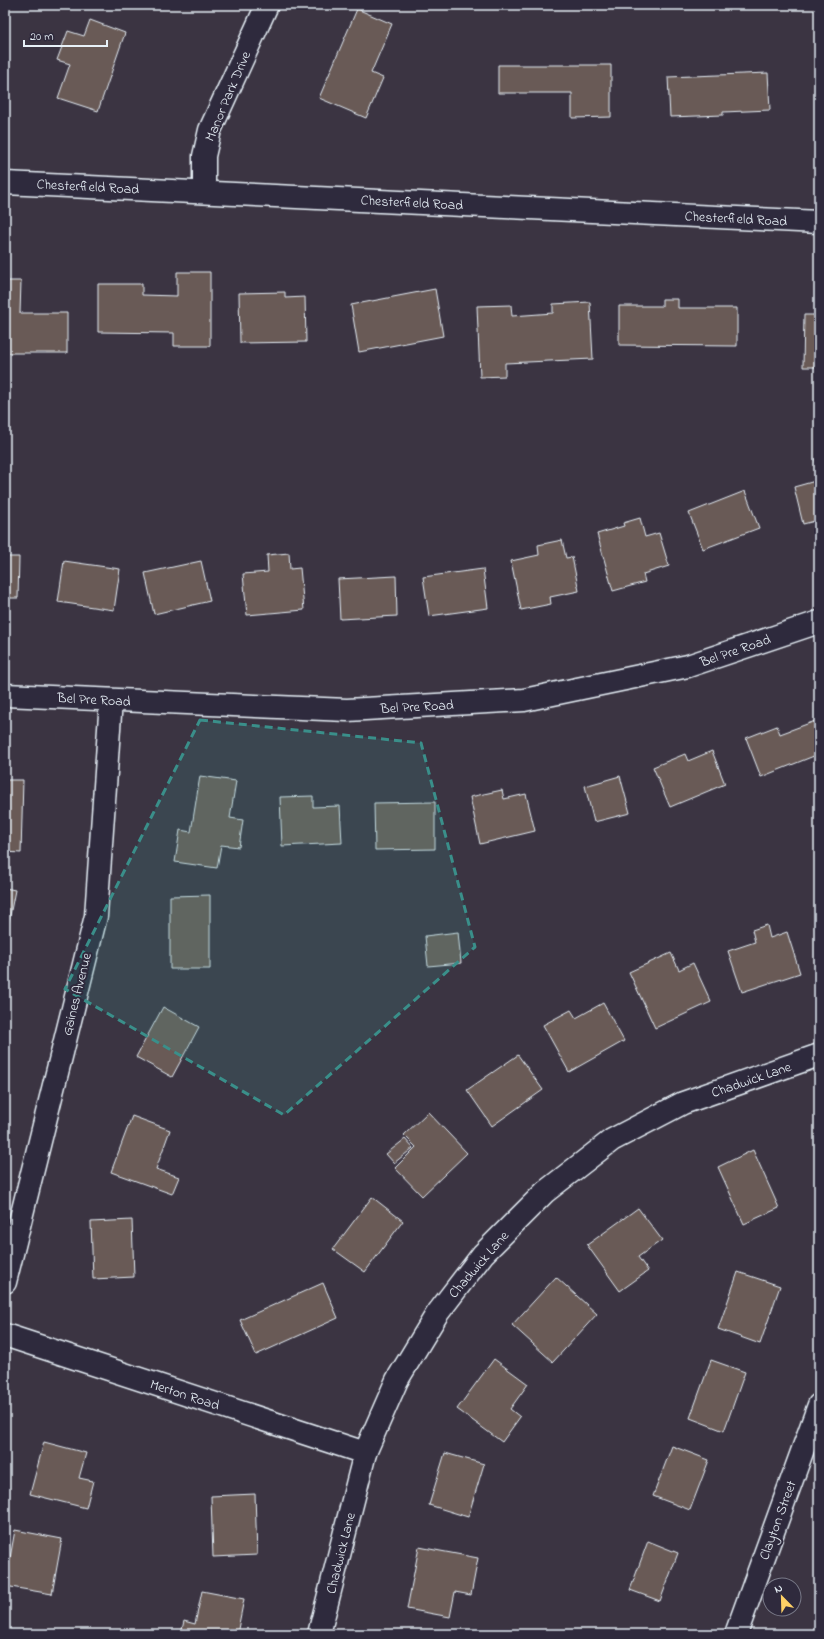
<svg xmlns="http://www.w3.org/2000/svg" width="824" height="1639" font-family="'Indie Flower',sans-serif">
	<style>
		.building { fill: #695a57; stroke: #e8f1f8 }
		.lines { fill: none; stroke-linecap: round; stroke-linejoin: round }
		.minor-casing { stroke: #e8f1f8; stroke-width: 25 }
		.major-casing { stroke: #e8f1f8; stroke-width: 25 }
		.minor { stroke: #2f2a3d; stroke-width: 22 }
		.major { stroke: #2f2a3d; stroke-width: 22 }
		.marked { fill: #3a8f8a; fill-opacity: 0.2; stroke: #3a8f8a; stroke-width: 3; stroke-dasharray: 8 5; stroke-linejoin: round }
		.labels { text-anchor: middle; stroke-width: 4; stroke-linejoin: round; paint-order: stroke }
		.street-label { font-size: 14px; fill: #e8f1f8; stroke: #2f2a3d }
	</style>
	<rect width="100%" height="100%" fill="#3b3442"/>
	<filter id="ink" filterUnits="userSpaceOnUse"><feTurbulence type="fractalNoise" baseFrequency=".025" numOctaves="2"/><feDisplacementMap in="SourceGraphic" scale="8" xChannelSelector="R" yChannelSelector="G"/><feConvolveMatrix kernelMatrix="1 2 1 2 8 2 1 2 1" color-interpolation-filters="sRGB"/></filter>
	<g filter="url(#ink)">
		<g class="building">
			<polygon points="357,9 392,24 371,73 383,78 366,118 319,98"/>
			<polygon points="90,20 125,33 98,111 58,98 70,64 57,60 68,31 84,36"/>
			<polygon points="498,65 611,65 611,117 572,118 572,93 498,93"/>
			<polygon points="768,73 770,110 723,112 723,115 670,117 668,77"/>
			<polygon points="177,272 210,272 210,346 174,346 174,333 98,332 98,284 142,284 142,295 177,296"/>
			<polygon points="5,281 21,281 20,313 67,313 67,353 5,353"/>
			<polygon points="435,289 443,336 359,352 351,305"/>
			<polygon points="285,292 285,298 305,297 306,342 240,343 239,293"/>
			<polygon points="662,299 678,299 678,308 737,308 737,346 619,345 619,306 662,306"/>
			<polygon points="590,302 593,359 505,363 505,376 480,377 477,306 511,305 512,316 553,313 553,304"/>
			<polygon points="804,315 819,315 819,367 803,367"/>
			<polygon points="819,458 819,473 815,459"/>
			<polygon points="819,480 819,520 803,524 794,487"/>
			<polygon points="745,491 759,528 703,549 689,513"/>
			<polygon points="640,518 645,537 659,533 669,566 643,574 645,582 613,591 597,534 624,526 623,523"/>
			<polygon points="562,540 566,558 572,557 579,591 550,597 551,604 521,610 511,561 539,555 538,545"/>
			<polygon points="289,553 290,569 300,568 304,610 247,615 243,574 268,572 267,555"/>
			<polygon points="5,557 19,557 18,598 5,598"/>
			<polygon points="64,561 120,569 114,610 58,602"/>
			<polygon points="201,561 210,601 154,614 145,573"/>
			<polygon points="483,569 488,608 429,616 423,577"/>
			<polygon points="396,576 397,616 340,619 338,579"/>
			<polygon points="818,720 819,723 819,754 761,777 746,738 777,726 780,734"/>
			<polygon points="712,751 725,784 670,807 653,767 685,754 688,761"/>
			<polygon points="200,776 236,781 230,818 243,820 239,847 221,845 217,868 175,862 180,830 191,832"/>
			<polygon points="620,776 630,813 594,822 585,786"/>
			<polygon points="5,780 23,780 21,853 5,852"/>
			<polygon points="502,790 504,799 526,794 535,831 480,844 470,797"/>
			<polygon points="313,796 313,807 340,806 342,843 282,846 280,797"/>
			<polygon points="435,802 435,849 375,850 374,803"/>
			<polygon points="5,888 15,890 5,941"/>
			<polygon points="210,895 210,969 170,969 170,896"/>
			<polygon points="767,925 770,938 787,932 800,973 742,992 728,951 755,942 752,930"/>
			<polygon points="458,932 461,963 428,966 425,936"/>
			<polygon points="671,953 679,970 693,963 711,1002 655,1028 629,972"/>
			<polygon points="603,1003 624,1041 569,1072 543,1025 571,1010 576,1018"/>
			<polygon points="163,1007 199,1027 172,1077 136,1057"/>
			<polygon points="518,1055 543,1090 492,1126 467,1090"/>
			<polygon points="428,1112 467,1153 422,1196 395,1168 416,1147 404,1135"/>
			<polygon points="132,1116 170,1130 156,1169 179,1177 172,1194 111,1172"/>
			<polygon points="405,1139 413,1148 394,1163 386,1154"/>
			<polygon points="753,1150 779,1208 744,1224 718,1167"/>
			<polygon points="372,1197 403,1221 365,1272 333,1249"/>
			<polygon points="638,1208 662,1240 638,1257 648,1271 620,1291 587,1245"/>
			<polygon points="132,1220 134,1277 93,1279 91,1222"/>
			<polygon points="738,1272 780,1286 760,1344 718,1329"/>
			<polygon points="556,1277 597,1314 553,1362 512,1325"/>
			<polygon points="323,1283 338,1318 256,1355 240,1320"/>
			<polygon points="494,1359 528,1384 510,1409 520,1417 502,1442 457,1409"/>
			<polygon points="711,1360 745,1372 724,1431 690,1418"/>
			<polygon points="44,1442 86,1453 79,1478 93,1481 86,1508 30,1494"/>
			<polygon points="672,1446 709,1460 690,1510 653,1496"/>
			<polygon points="445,1453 484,1464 468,1517 429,1505"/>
			<polygon points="255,1494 257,1555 213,1557 211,1496"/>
			<polygon points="15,1530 62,1539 52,1594 5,1586"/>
			<polygon points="648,1541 678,1553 660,1601 630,1590"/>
			<polygon points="419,1547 478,1558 471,1595 455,1592 450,1617 407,1609"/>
			<polygon points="202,1591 244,1599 237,1634 181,1634 184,1621 195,1624"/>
		</g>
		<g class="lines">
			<defs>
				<g id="minor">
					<polyline points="5,183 819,222"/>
					<polyline points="204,192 204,156 210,130 267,5"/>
					<polyline points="5,1282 96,916 111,700"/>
					<polyline points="5,1335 365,1453"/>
					<polyline points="319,1634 365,1453 397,1380 437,1314 483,1254 545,1192 612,1140 683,1103 819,1055"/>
					<polyline points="736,1634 819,1405"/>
				</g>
				<polyline id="major" points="5,695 347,710 524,700 688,666 819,622"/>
			</defs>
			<use href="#minor" class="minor-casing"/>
			<use href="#major" class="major-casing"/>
			<use href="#minor" class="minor"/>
			<use href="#major" class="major"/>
		</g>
	</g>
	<path class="marked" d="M200 720 421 743 475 947 284 1115 65 989Z"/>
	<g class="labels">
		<g class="street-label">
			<text transform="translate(227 96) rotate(-67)" y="5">Manor Park Drive</text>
			<text transform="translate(88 186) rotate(3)" y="5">Chesterfield Road</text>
			<text transform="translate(412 202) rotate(3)" y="5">Chesterfield Road</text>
			<text transform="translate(736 218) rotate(3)" y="5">Chesterfield Road</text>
			<text transform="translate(735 650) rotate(-19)" y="5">Bel Pre Road</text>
			<text transform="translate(94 699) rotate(3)" y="5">Bel Pre Road</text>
			<text transform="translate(417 706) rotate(-3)" y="5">Bel Pre Road</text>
			<text transform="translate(76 994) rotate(-76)" y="5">Gaines Avenue</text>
			<text transform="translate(751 1079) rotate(-19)" y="5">Chadwick Lane</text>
			<text transform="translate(478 1264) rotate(-49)" y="5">Chadwick Lane</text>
			<text transform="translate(185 1394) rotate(18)" y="5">Merton Road</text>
			<text transform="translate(777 1520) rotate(-70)" y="5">Clayton Street</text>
			<text transform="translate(340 1553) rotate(-76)" y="5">Chadwick Lane</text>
		</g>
	</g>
	<rect width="824" height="1639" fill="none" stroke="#2f2a3d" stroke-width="20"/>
	<rect x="10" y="10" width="804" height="1619" fill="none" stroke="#e8f1f8" stroke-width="1.5" filter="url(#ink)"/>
	<g transform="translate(782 1597) rotate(337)"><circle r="19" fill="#2f2a3d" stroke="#797a88"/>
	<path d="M0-3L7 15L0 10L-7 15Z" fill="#ffd166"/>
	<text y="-6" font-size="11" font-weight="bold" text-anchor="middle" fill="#e8f1f8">N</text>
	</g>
	<path d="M24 40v6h83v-6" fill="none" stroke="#e8f1f8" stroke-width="2"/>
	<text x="30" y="40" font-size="12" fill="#e8f1f8" stroke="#2f2a3d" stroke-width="3" paint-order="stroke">20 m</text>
</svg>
